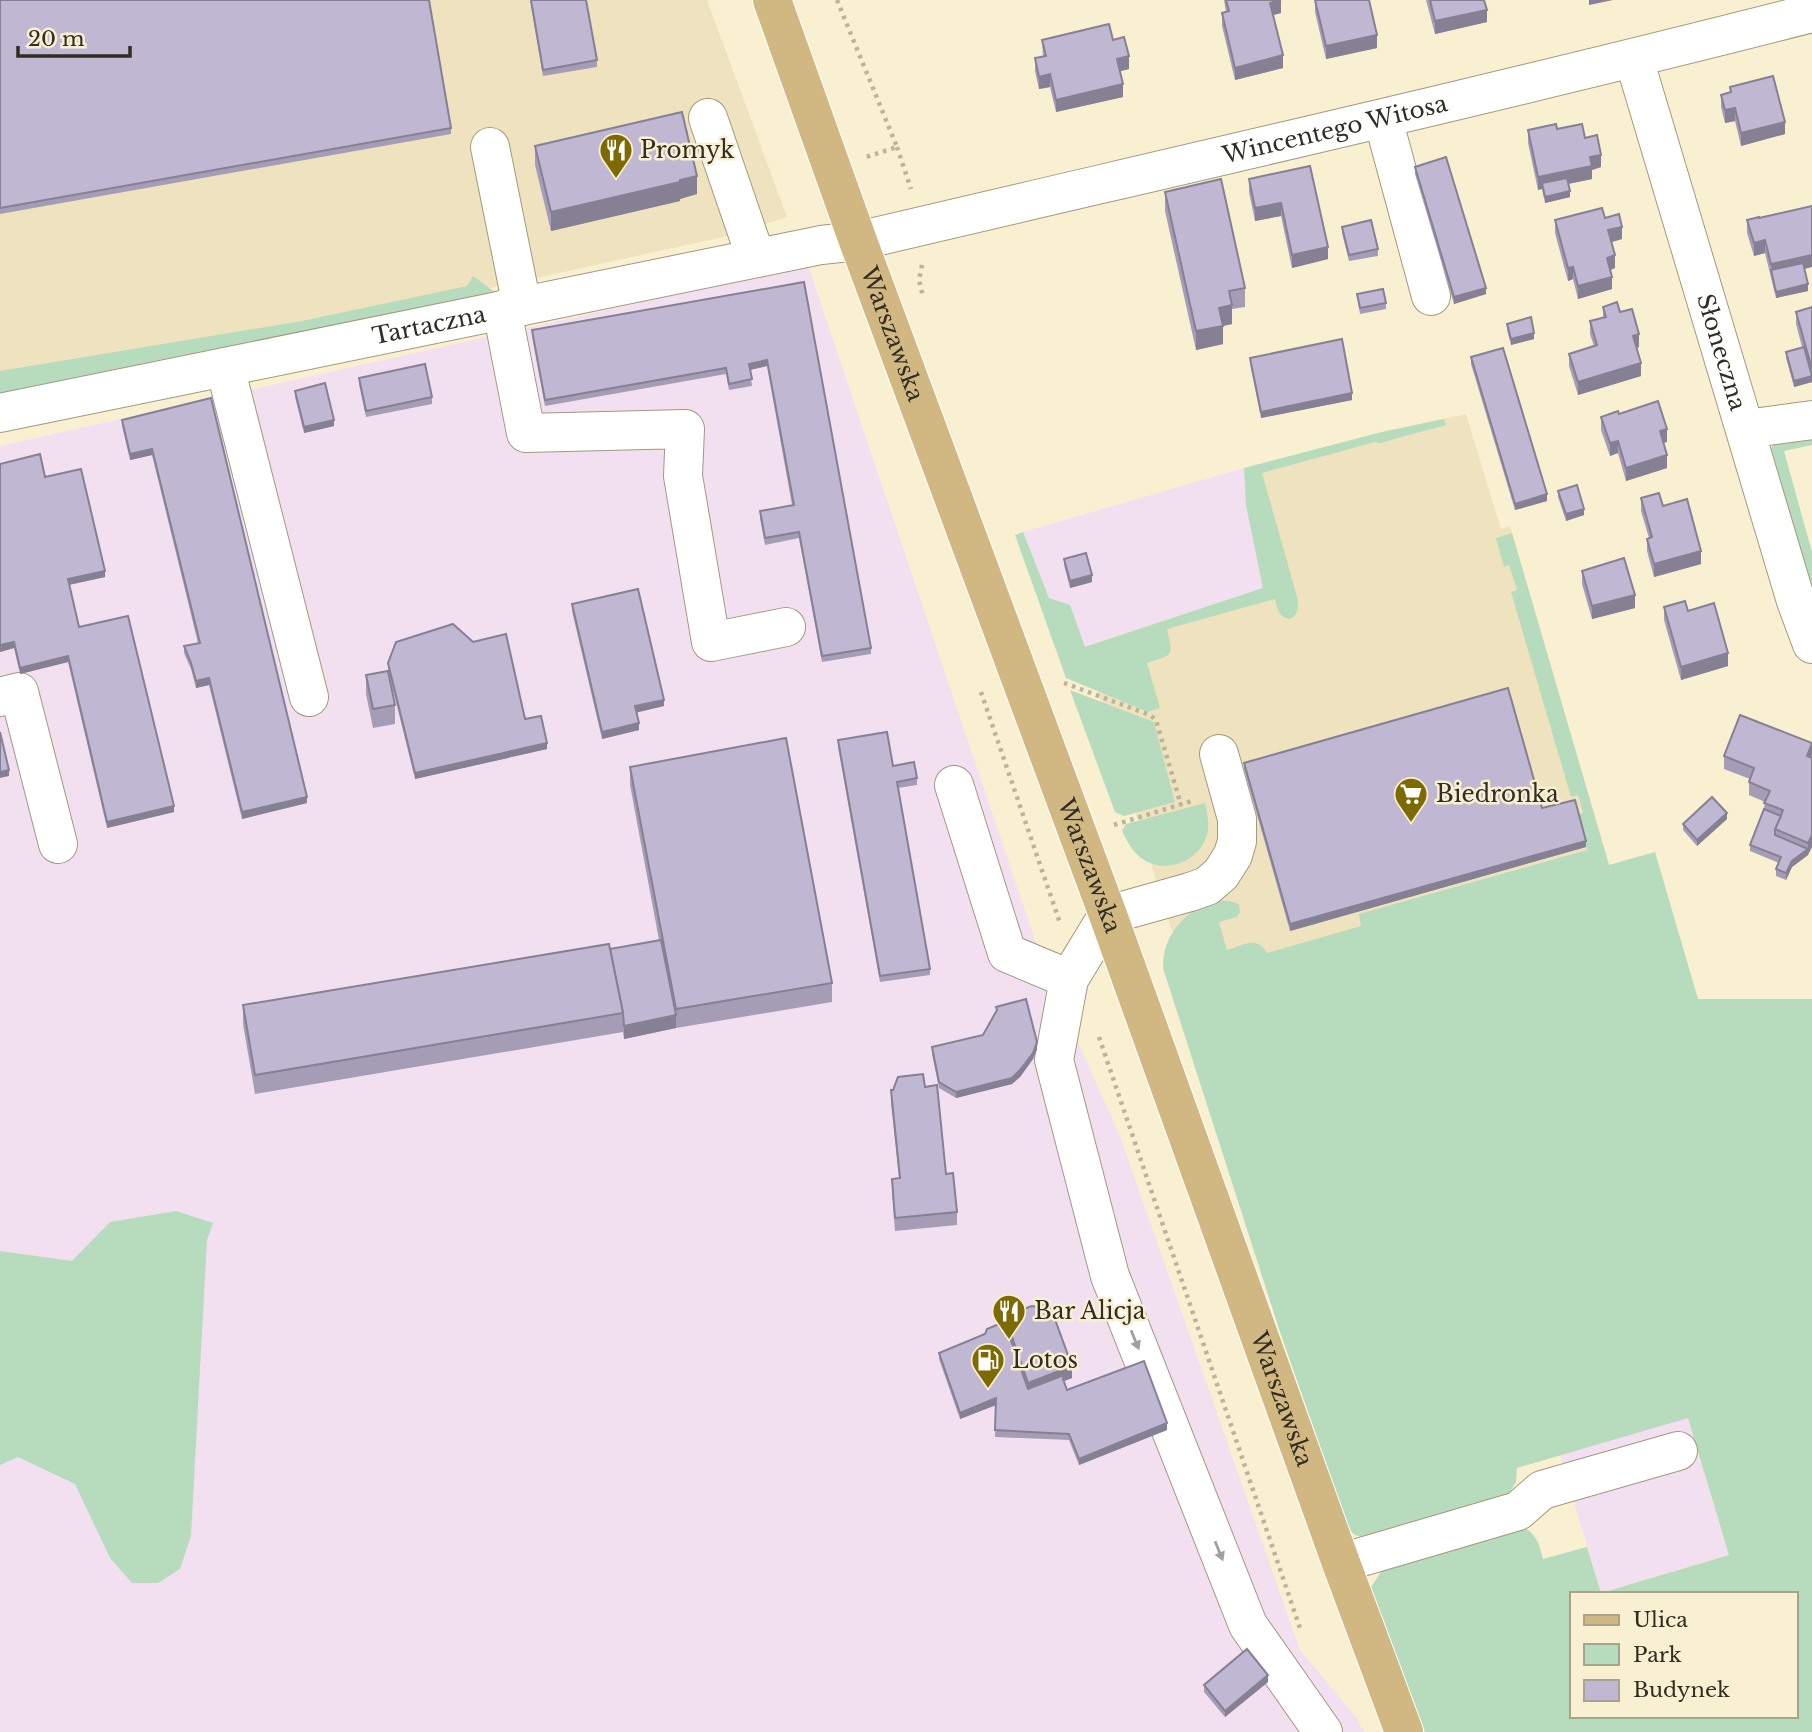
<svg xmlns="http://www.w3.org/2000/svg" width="1812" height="1732" font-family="'Libre Baskerville',serif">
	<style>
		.built { fill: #efe3bf }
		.industrial { fill: #f2e0f1 }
		.green { fill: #b7dbbd; fill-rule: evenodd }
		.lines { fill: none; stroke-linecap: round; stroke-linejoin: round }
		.minor-casing { stroke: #a2997d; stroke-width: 40 }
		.major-casing { stroke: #fff; stroke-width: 40 }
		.path { stroke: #bbb49b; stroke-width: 4.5; stroke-dasharray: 3.5 5; stroke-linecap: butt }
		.minor { stroke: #fff; stroke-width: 38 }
		.major { stroke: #d1b882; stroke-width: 38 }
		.wall { fill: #a59db5 }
		.shaded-wall { fill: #868094 }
		.building { fill: #c0b7d3; stroke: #868094; stroke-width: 2 }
		.oneway { fill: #a2a09c }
		.labels { text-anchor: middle; stroke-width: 5; stroke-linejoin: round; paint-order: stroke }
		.street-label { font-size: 23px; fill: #312d22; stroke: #f9f0d2 }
		.poi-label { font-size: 23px; fill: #312d22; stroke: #f9f0d2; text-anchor: start }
	</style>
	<rect width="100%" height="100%" fill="#f9f0d2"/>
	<g class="built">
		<polygon points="0,0 707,0 787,217 732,235 267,337 0,387"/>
		<polygon points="1466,414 1501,529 1510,526 1609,865 1188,983 1084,647 1246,505 1244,468 1382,432"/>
	</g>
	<g class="industrial">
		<polygon points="808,265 1036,943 1057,995 1120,1136 1300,1650 1356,1717 1364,1732 0,1732 0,446"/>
		<polygon points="1244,468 1246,505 1263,588 1084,647 1070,605 1049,598 1023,532"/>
		<polygon points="1688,1417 1729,1555 1601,1593 1560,1455"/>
	</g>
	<g class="green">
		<polygon points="473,276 496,293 0,397 0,371 302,321 467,286"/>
		<path d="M1444 419 1446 425 1380 443 1375 442 1262 473 1296 593C1299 603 1300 613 1290 619 1278 617 1278 609 1275 599L1167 629C1173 657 1175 654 1147 663L1160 708 1148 712 1066 678 1015 535 1023 532 1049 598 1070 605 1085 647 1263 588 1246 505 1244 468 1382 432Z"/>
		<polygon points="1812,434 1812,445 1784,451 1812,552 1812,604 1770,458 1771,448 1777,441"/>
		<path d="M1512 533 1609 865 1655 852 1698 999H1812V1732H1425L1371 1587 1381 1572 1409 1556 1523 1527C1537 1535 1539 1544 1543 1559L1587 1547 1601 1593 1729 1555 1688 1418 1517 1468 1516 1482 1508 1495 1368 1539 1355 1535 1349 1530 1281 1335 1163 968C1163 959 1164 950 1168 941 1180 916 1210 892 1239 904L1240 912 1237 917 1219 922 1227 950C1244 945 1257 935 1267 953L1361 926 1359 914 1587 850 1577 815 1583 813 1578 795 1571 797 1511 592 1517 590 1509 565 1504 567 1496 538ZM1572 1594H1796V1716H1572Z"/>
		<polygon points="1070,690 1154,722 1175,802 1124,816 1115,812"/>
		<path d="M1205 803C1207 812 1209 821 1208 830 1203 861 1165 876 1141 858 1132 851 1127 841 1122 831L1126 824Z"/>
		<polygon points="176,1211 213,1223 207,1240 191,1536 180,1569 158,1583 132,1583 110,1558 75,1484 18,1457 0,1465 0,1251 72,1261 110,1222"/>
	</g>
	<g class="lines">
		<defs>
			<g id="minor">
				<path id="s1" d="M1634 59 1796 601 1812 644"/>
				<polyline points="708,118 756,258"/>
				<polyline points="1383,119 1431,296"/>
				<polyline points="490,147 522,306"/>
				<polyline points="502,310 526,433 685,429 683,476 711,642 786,627"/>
				<polyline points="225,367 309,697"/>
				<path id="s2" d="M0 413 821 245 858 241C1176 166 1495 94 1812 13"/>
				<polyline points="1746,429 1812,420"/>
				<polyline points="0,697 19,692 58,844"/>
				<polyline points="1219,754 1237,819 1237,841 1233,855 1221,874 1207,886 1190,892 1108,915 1069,979 1054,1060 1110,1276 1248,1625 1323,1732"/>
				<polyline points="954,785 1007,953 1069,979"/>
				<polyline points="1341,1563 1518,1511 1542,1490 1678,1451"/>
			</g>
			<g id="major">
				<path id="s3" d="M772 0 858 241 1108 915 1341 1563 1404 1732"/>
			</g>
		</defs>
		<use href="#minor" class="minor-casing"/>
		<use href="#major" class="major-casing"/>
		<g class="path">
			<polyline points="837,0 897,147 866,157"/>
			<polyline points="897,147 911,189"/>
			<polyline points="922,265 919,280 923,297"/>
			<polyline points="1064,683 1150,715 1156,720 1181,805"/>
			<polyline points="981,692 1060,923"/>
			<polyline points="1114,825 1192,801"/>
			<polyline points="1099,1037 1300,1628"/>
		</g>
		<use href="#minor" class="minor"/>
		<use href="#major" class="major"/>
	</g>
	<g class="wall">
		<polygon points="0,0 451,128 451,134 0,214"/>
		<polygon points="530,0 586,0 597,60 597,67 543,76"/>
		<polygon points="1224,0 1281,0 1281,13 1273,15 1283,68 1235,80 1222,26 1222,13 1226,12"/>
		<polygon points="1315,0 1377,48 1326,59 1315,12"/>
		<polygon points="1426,0 1484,0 1487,22 1435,34"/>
		<polygon points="1042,40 1113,40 1129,69 1120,71 1123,97 1056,112 1050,87 1039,89 1035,71 1035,58 1043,57"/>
		<polygon points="1730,87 1785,134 1741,146 1735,121 1725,123 1721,107 1721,95 1730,92"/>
		<polygon points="1557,129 1585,138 1601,167 1592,170 1592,179 1568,184 1570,197 1545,203 1542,189 1538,190 1528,143 1528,130"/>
		<polygon points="535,146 697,194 680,199 680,201 551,231 535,165"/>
		<polygon points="1310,166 1328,259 1292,268 1281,216 1255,221 1249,192 1249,179"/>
		<polygon points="1415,167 1486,294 1454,304 1415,174"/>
		<polygon points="1165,192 1245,288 1245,307 1232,309 1232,324 1223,326 1223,344 1196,350 1165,211"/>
		<polygon points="1605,218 1622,239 1612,242 1615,268 1611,270 1612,289 1578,299 1573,279 1568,281 1555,233 1555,220"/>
		<polygon points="1759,218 1804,269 1808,291 1776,298 1765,253 1754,256 1747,233 1747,220"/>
		<polygon points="1342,227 1378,249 1378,256 1349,261 1342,233"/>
		<polygon points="804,282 871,648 871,654 822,662 799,538 765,545 760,518 760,511 792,505 767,366 750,370 752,386 729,390 726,374 545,406 532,336 532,330"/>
		<polygon points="1357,294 1386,303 1386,309 1360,314"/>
		<polygon points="1603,307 1620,312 1639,347 1637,348 1641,376 1578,395 1569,366 1569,354 1594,346 1590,334 1590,321 1603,318"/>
		<polygon points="1812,307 1812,382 1794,387 1786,358 1786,352 1802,347 1796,324 1796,312"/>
		<polygon points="1507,324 1534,339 1511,345 1507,330"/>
		<polygon points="1471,357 1547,501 1515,510 1471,364"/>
		<polygon points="1250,358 1352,400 1261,418 1250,364"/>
		<polygon points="359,378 432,397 432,404 366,417 359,384"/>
		<polygon points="295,391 334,426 304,433 295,397"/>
		<polygon points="211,398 307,803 242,819 209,685 196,688 191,669 184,653 184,646 198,643 152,455 130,460 122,426 122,420"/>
		<polygon points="1619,414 1667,442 1663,443 1667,468 1626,481 1618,453 1610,456 1601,430 1601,417"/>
		<polygon points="0,464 45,477 105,577 69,585 79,627 174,812 107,828 68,662 20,674 14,648 0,652"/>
		<polygon points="1558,491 1584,515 1566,521 1558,497"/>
		<polygon points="1641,498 1701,564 1654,577 1647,551 1647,539 1649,538 1641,511"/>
		<polygon points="1064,559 1092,582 1070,588 1064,565"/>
		<polygon points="1582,571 1635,608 1592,619 1582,584"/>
		<polygon points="572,604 664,706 636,712 639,730 602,739 572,611"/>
		<polygon points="1664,607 1688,611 1728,666 1681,680 1664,620"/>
		<polygon points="388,663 525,719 547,749 415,779 388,670"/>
		<polygon points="366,675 395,705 395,724 373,728 366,694"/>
		<polygon points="838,740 893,766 917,778 917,785 898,788 930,969 930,975 880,982 838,747"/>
		<polygon points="1812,755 1808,855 1792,867 1786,880 1776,876 1776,869 1779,863 1750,851 1750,845 1764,809 1765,802 1749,795 1749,782 1750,779 1724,769 1724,756"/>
		<polygon points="1244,763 1542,808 1586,847 1290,931 1244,769"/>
		<polygon points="630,767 832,983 832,1002 676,1028 624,1039 623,1032 255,1094 243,1024 243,1005 610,949 659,940 630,785"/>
		<polygon points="1727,819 1697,846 1683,830 1683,824"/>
		<polygon points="996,1007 1037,1049 1033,1059 1020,1077 1012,1084 956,1098 939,1088 932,1054 932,1047 983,1035 996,1012"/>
		<polygon points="925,1087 946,1174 957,1212 957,1225 895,1231 892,1192 892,1179 899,1178 891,1103 891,1090"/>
		<polygon points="1006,1320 1072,1378 1064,1381 1067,1390 1167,1430 1079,1465 1069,1440 995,1437 996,1405 960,1419 939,1359 939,1353 1006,1326"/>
		<polygon points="1268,1682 1225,1717 1204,1692 1204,1685"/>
	</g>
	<g class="shaded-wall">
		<polygon points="1281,0 1281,13 1270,16 1270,3"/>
		<polygon points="1589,0 1613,0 1589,5"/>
		<polygon points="1487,10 1487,22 1435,34 1435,21"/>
		<polygon points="1377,35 1377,48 1326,59 1326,46"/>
		<polygon points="1283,55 1283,68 1235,80 1235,68"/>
		<polygon points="1129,56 1129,69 1117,72 1117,59"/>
		<polygon points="1050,74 1050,87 1039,89 1039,77"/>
		<polygon points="1123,84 1123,97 1056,112 1056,100"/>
		<polygon points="1735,108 1735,121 1725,123 1725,110"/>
		<polygon points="1785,122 1785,134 1741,146 1741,133"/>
		<polygon points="1601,155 1601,167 1592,170 1592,179 1543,189 1542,183 1542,189 1538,190 1538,177 1590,157"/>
		<polygon points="697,176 697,194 680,199 680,201 551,231 551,212"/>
		<polygon points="1570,191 1570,197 1545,203 1545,197"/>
		<polygon points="1281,203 1281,216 1255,221 1255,208"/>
		<polygon points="1622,227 1622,239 1608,243 1608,230"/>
		<polygon points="1765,240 1765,253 1754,256 1754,243"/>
		<polygon points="1328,247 1328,259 1292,268 1292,255"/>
		<polygon points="1615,255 1615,268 1607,271 1607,258"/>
		<polygon points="1812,255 1812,267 1773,277 1771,264"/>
		<polygon points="1573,267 1573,279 1568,281 1568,268"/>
		<polygon points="1612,277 1612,289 1578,299 1578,286"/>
		<polygon points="1808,284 1808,291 1776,298 1776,292"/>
		<polygon points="1486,288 1486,294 1454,304 1454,297"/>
		<polygon points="1232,305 1232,324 1223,326 1223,344 1196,350 1196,331 1219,308"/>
		<polygon points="1534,333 1534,339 1511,345 1511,339"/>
		<polygon points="1639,334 1639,347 1633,349 1633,336"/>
		<polygon points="767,360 767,366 749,370 749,364"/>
		<polygon points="1641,363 1641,376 1578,395 1578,382"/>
		<polygon points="1812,376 1812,382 1794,387 1794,381"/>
		<polygon points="1352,393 1352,400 1261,418 1261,412"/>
		<polygon points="334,420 334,426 304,433 304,427"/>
		<polygon points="1667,429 1667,442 1660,444 1660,431"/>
		<polygon points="1618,441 1618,453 1610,456 1610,443"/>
		<polygon points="152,449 152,455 130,460 130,454"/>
		<polygon points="1667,455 1667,468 1626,481 1626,468"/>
		<polygon points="1547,494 1547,501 1515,510 1515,504"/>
		<polygon points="1584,509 1584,515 1566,521 1566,514"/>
		<polygon points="1701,551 1701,564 1654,577 1654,564"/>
		<polygon points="105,571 105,577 68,585 68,579"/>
		<polygon points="1092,575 1092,582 1070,588 1070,581"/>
		<polygon points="1635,595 1635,608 1592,619 1592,606"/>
		<polygon points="14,642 14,648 0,652 0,645"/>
		<polygon points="1728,653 1728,666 1681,680 1681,667"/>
		<polygon points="68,656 68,662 20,674 20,668"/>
		<polygon points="209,678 209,685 196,688 196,681"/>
		<polygon points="664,700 664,706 635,713 635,706"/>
		<polygon points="639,723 639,730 602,739 602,732"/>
		<polygon points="547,743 547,749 415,779 415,773"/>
		<polygon points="1812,743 1812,755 1807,769 1807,756"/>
		<polygon points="9,770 9,776 0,778 0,772"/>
		<polygon points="307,797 307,803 242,819 242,812"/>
		<polygon points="174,806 174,812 107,828 107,822"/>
		<polygon points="1727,813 1727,819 1697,846 1697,840"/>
		<polygon points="1812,835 1812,847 1808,855 1792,867 1786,880 1786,873 1792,861 1808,849 1808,843"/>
		<polygon points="1586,841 1586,847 1290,931 1290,924"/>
		<polygon points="676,1015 676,1028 624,1039 624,1026"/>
		<polygon points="1037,1042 1037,1049 1033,1059 1020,1077 1012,1084 956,1098 956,1092"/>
		<polygon points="1072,1366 1072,1378 1028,1395 1028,1383"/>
		<polygon points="996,1398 996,1405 960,1419 960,1413"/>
		<polygon points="1167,1423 1167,1430 1079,1465 1079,1459"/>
		<polygon points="1268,1675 1268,1682 1225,1717 1225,1711"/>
	</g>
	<g class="building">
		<polygon points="0,0 429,0 451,128 0,208"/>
		<polygon points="531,0 586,0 597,60 543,70"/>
		<polygon points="1226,0 1281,0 1270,3 1283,55 1235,68 1222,13 1229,11"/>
		<polygon points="1315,0 1369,0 1377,35 1326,46"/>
		<polygon points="1430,0 1484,0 1487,10 1435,21"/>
		<polygon points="1109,24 1113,40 1124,37 1129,56 1117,59 1123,84 1056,100 1050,74 1039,77 1035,58 1046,56 1042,40"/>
		<polygon points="1773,76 1785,122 1741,133 1735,108 1725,110 1721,95 1731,92 1730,87"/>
		<polygon points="682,112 697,176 680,180 680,182 551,212 535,146"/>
		<polygon points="1556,124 1557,129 1582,124 1585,138 1597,135 1601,155 1590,157 1592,166 1538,177 1528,130"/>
		<polygon points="1446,157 1486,288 1454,297 1415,167"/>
		<polygon points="1310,166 1328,247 1292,255 1281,203 1255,208 1249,179"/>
		<polygon points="1567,178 1570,191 1545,197 1542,183"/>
		<polygon points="1221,179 1245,288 1229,291 1232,305 1219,308 1223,326 1196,331 1165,192"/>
		<polygon points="1812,206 1812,255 1771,264 1765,240 1754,243 1747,220 1759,217 1759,218"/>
		<polygon points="1602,208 1605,218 1619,214 1622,227 1608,230 1615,255 1607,258 1612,277 1578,286 1573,267 1568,268 1555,220"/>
		<polygon points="1371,220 1378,249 1349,255 1342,227"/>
		<polygon points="1803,263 1808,284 1776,292 1771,270"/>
		<polygon points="804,282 871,648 822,656 799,532 765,538 760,511 794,505 767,360 749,364 752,379 729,384 726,368 545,400 532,330"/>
		<polygon points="1383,289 1386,303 1360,308 1357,294"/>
		<polygon points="1617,302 1620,312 1632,309 1639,334 1633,336 1641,363 1578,382 1569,354 1597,345 1590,321 1606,317 1603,307"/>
		<polygon points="1812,307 1812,369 1796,312"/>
		<polygon points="1531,317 1534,333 1511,339 1507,324"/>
		<polygon points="1342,339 1352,393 1261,412 1250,358"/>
		<polygon points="1804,347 1812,376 1794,381 1786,352"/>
		<polygon points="1503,348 1547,494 1515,504 1471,357"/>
		<polygon points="425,364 432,397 366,411 359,378"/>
		<polygon points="325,383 334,420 304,427 295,391"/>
		<polygon points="211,398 307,797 242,812 209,678 196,681 191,663 184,646 200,643 152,449 130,454 122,420"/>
		<polygon points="1658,401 1667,429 1660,431 1667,455 1626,468 1618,441 1610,443 1601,417 1618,411 1619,414"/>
		<polygon points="40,454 45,477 81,469 105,571 68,579 79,627 128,616 174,806 107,822 68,656 20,668 14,642 0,645 0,464"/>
		<polygon points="1577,485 1584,509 1566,514 1558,491"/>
		<polygon points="1659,493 1663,506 1687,499 1701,551 1654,564 1647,539 1652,537 1641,498"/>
		<polygon points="1086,553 1092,575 1070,581 1064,559"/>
		<polygon points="1624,558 1635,595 1592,606 1582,571"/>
		<polygon points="638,589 664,700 635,706 639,723 602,732 572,604"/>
		<polygon points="1685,601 1688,611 1714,603 1728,653 1681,667 1664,607"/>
		<polygon points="453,624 473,642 506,634 525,719 541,716 547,743 415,773 388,663 396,642"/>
		<polygon points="388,671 395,705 373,709 366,675"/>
		<polygon points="1508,688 1542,808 1575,800 1586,841 1290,924 1244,763"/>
		<polygon points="1740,715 1812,743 1807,756 1812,758 1812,835 1808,843 1775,829 1783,810 1764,803 1770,791 1749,782 1754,768 1724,756"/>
		<polygon points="0,732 9,770 0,772"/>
		<polygon points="887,732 893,766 914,762 917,778 897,782 930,969 880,976 838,740"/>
		<polygon points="786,738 832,983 676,1009 630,767"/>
		<polygon points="1712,797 1727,813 1697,840 1683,824"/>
		<polygon points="1764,809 1781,816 1775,829 1775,835 1808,849 1792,861 1786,873 1776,869 1781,857 1750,845"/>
		<polygon points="661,940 676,1015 624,1026 623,1013 610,949"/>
		<polygon points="609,944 623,1013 255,1075 243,1005"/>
		<polygon points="1026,999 1037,1042 1033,1053 1020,1070 1012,1078 956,1092 939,1082 932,1047 983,1035 997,1010 996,1007"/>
		<polygon points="923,1074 925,1087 937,1085 946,1174 953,1173 957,1212 895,1218 892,1179 900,1178 891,1090 893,1090 898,1077"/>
		<polygon points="1049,1303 1072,1366 1028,1383 1006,1320 1018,1315 1020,1310 1032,1306 1037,1307"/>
		<polygon points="999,1324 1006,1326 1028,1389 1064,1375 1063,1379 1067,1390 1144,1361 1167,1423 1079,1459 1069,1434 995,1430 996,1398 960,1413 939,1353 985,1334 987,1329"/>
		<polygon points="1247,1649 1268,1675 1225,1711 1204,1685"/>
	</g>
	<defs><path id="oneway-solid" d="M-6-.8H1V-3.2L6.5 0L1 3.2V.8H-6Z" transform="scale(1.75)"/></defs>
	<g class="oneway">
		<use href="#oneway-solid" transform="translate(1135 1340) rotate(68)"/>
		<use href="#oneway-solid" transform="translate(1219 1551) rotate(68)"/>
	</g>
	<defs>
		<symbol id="restaurant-pin" viewBox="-11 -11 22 30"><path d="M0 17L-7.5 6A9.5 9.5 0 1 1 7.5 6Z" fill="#7e6a02" stroke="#f9f0d2"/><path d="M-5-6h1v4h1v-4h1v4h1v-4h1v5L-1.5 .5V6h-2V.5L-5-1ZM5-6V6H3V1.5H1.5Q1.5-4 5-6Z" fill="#fff"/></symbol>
		<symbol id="supermarket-pin" viewBox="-11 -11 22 30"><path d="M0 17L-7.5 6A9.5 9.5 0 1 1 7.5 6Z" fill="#7e6a02" stroke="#f9f0d2"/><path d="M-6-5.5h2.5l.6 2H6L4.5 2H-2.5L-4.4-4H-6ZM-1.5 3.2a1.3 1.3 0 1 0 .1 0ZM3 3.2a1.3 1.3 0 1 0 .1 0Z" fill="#fff"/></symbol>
		<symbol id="fuel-pin" viewBox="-11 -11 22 30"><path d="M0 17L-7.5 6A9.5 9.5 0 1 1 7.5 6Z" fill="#7e6a02" stroke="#f9f0d2"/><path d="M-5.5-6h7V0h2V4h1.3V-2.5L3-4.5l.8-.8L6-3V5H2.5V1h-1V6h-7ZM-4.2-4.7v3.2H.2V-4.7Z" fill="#fff"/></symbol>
	</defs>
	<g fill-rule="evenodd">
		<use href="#restaurant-pin" x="597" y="131" width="38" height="52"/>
		<use href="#supermarket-pin" x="1392" y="775" width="38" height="52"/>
		<use href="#restaurant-pin" x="990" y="1292" width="38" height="52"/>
		<use href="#fuel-pin" x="969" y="1341" width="38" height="52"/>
	</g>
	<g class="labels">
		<g class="street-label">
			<text dy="8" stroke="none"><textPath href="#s2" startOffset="1365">Wincentego Witosa</textPath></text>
			<text dy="8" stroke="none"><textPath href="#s2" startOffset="438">Tartaczna</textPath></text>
			<text dy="8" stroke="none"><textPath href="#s3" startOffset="355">Warszawska</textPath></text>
			<text dy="8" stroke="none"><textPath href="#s1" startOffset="306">Słoneczna</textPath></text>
			<text dy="8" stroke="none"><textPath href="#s3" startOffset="922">Warszawska</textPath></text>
			<text dy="8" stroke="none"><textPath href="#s3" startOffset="1489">Warszawska</textPath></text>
		</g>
		<g class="poi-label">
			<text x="640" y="158">Promyk</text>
			<text x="1436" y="802">Biedronka</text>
			<text x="1034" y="1319">Bar Alicja</text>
			<text x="1012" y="1368">Lotos</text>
		</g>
	</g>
	<rect x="1570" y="1592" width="228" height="126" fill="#f9f0d2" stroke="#a9a28c" stroke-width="2"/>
	<rect x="1584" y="1615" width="35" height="10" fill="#d1b882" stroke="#a9a28c" stroke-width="2"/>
	<text x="1633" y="1627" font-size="21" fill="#312d22">Ulica</text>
	<rect x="1584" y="1644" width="35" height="21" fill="#b7dbbd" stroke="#a9a28c" stroke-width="2"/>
	<text x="1633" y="1662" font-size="21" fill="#312d22">Park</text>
	<rect x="1584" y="1680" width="35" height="21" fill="#c0b7d3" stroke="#a9a28c" stroke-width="2"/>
	<text x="1633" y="1697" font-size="21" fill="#312d22">Budynek</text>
	<path d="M18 46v10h112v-10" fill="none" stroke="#312d22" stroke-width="3.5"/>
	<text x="28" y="46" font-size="21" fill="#312d22" stroke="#f9f0d2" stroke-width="5" paint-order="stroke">20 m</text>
</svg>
